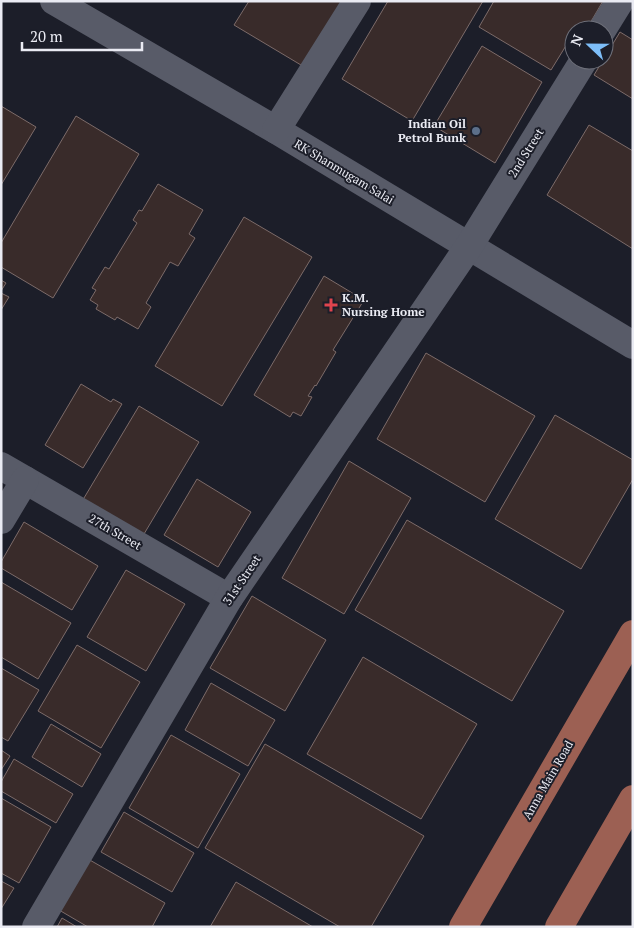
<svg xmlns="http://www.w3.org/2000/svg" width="634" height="928" font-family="'PT Serif',serif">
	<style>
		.building { fill: #392b2a; stroke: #7c6b69 }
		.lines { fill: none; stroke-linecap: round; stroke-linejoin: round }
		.minor { stroke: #585b68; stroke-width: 28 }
		.major { stroke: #9c6053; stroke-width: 28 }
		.service-dot { fill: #5c6f8a; stroke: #1c1e29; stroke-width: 2 }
		.health-dot { fill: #e0444e; stroke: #1c1e29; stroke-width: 2 }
		.labels { text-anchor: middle; stroke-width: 4; stroke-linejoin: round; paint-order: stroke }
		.poi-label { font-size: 12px; font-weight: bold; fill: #eaebf3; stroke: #1c1e29; text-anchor: end }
		.street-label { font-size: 12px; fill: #eaebf3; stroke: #1c1e29 }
	</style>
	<rect width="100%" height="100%" fill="#1c1e29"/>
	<g class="building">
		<polygon points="249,1 345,1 306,68 234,25"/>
		<polygon points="388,1 483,1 412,121 342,79"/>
		<polygon points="494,1 603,1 586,30 574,30 574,48 567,44 551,70 479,27"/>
		<polygon points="620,32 633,40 633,99 594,75"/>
		<polygon points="482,46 542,82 495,163 434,126"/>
		<polygon points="1,106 36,127 1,185"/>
		<polygon points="76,116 139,154 53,298 1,267 1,243"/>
		<polygon points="589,125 633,151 633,249 547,195"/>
		<polygon points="158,184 203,210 189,234 195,238 178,266 170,262 146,303 151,307 138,329 117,317 115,320 96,309 98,305 90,300 96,290 92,288 105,267 109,269 137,223 133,220 139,210 142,211"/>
		<polygon points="244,217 312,257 222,406 155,366"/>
		<polygon points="324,276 364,300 333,350 336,352 316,386 315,385 308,396 312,397 301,416 293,412 290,417 254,395"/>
		<polygon points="1,280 6,283 1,291"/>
		<polygon points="1,293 9,297 1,310"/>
		<polygon points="426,353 535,416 485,502 377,439"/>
		<polygon points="81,384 111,402 113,399 122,404 83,468 45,445"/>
		<polygon points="139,406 199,442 141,539 81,503"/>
		<polygon points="555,415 633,460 633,479 581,569 495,519"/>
		<polygon points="349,461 411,498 344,614 282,578"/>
		<polygon points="197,479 251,512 218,567 164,535"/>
		<polygon points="407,520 564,611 512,701 355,610"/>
		<polygon points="24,522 98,566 72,610 1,568 1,562"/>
		<polygon points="126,570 185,604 146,671 87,637"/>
		<polygon points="1,582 71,623 38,679 1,657"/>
		<polygon points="252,596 326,640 285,711 210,668"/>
		<polygon points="77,645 140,682 101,748 38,711"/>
		<polygon points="363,657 477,724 421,819 307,754"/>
		<polygon points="1,668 39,690 8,741 1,737"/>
		<polygon points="211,683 275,720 248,766 185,730"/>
		<polygon points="51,724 101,754 82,787 32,757"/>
		<polygon points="171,735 240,774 198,848 129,808"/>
		<polygon points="265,744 424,836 371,927 340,927 205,848"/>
		<polygon points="1,750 10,756 1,770"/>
		<polygon points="14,759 73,794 56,823 1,791 1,782"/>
		<polygon points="1,798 51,827 19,883 1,873"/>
		<polygon points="124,812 194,853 172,892 101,852"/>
		<polygon points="88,859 165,903 152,927 88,927 59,910"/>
		<polygon points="1,881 14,888 1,909"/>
		<polygon points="236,882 313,927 210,927"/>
		<polygon points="62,918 77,927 57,927"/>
	</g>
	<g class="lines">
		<g class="minor">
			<polyline points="54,1 276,130 633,345"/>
			<polyline points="602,30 620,1"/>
			<polyline points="276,130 357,1"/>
			<polyline points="1,466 229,598"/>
			<polyline points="1,520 25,480"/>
			<polyline points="36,927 229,598 469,246 584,60"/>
		</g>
		<g class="major">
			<polyline points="463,927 633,634"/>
			<polyline points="559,927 633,799"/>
		</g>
	</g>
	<circle class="service-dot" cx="476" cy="131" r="5"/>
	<path class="health-dot" d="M328.5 297.5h5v5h5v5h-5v5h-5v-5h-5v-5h5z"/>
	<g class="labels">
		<g class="poi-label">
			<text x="466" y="128">Indian Oil<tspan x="466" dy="14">Petrol Bunk</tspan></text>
			<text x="342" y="302" text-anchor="start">K.M.<tspan x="342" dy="14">Nursing Home</tspan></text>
		</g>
		<g class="street-label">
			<text transform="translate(526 153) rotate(-58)" y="4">2nd Street</text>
			<text transform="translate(344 172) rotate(31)" y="4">RK Shanmugam Salai</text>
			<text transform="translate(115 532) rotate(30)" y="4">27th Street</text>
			<text transform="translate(242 580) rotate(-56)" y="4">31st Street</text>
			<text transform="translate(548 780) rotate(-60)" y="4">Anna Main Road</text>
		</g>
	</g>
	<rect width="634" height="928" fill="none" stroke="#eaebf3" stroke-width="5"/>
	<g transform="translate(589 45) rotate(292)"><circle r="24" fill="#1c1e29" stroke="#6e707a"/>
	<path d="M0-4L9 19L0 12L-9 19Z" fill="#7dbef9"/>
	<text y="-8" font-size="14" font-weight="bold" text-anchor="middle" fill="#eaebf3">N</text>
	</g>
	<path d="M22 42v8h120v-8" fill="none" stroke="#eaebf3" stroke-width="2.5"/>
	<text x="30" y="42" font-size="15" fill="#eaebf3" stroke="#1c1e29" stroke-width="4" paint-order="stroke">20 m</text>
</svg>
